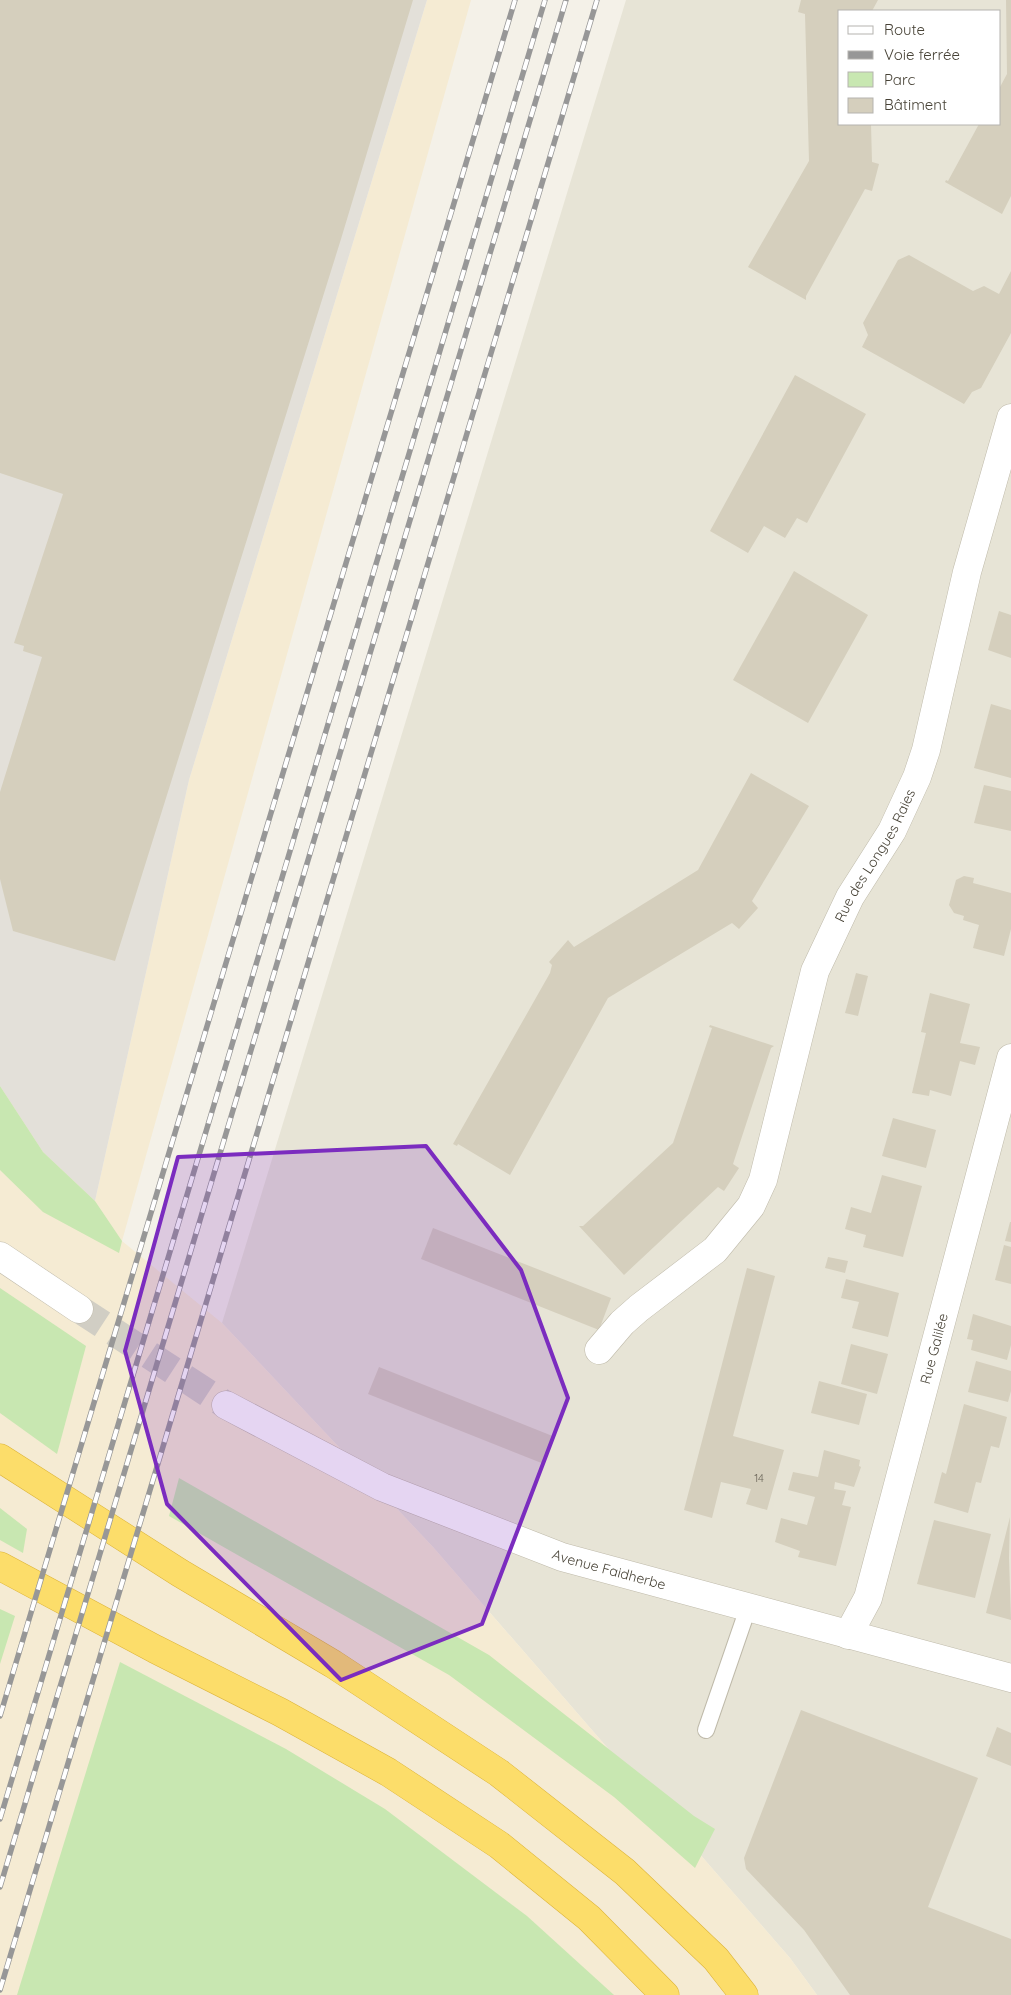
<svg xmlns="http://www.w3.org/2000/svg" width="1011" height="1995" font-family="Quicksand,sans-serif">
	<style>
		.residential { fill: #e7e4d6; fill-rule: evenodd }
		.commercial { fill: #f5ebd3 }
		.industrial { fill: #e3e0d9 }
		.green { fill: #c8e7b1 }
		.building { fill: #d5cfbd }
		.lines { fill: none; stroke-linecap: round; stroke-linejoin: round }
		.tertiary-tunnel { stroke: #d1cec4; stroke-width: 28; stroke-dasharray: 28 14; stroke-linecap: butt }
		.service-casing { stroke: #bfbaaa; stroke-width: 18 }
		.minor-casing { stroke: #bfbaaa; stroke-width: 29 }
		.tertiary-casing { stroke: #bfbaaa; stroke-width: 29 }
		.motorway-casing { stroke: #dcb339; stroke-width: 29 }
		.service { stroke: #fff; stroke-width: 16 }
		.minor { stroke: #fff; stroke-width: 28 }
		.tertiary { stroke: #fff; stroke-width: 28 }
		.motorway { stroke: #fcdd6a; stroke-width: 28 }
		.rail-casing { stroke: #979797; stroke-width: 5.5 }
		.rail { stroke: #fff; stroke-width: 4; stroke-dasharray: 11; stroke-linecap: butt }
		.marked { fill: #7b2cbf; fill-opacity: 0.2; stroke: #7b2cbf; stroke-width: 4; stroke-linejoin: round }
		.labels { text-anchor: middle; stroke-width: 4.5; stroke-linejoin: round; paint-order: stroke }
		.number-label { font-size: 11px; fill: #6a6558 }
		.street-label { font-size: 14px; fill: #474236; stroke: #fff }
	</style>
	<rect width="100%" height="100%" fill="#f4f1e8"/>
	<path class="residential" d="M626 0H1011V1995H817L790 1958 433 1547 222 1323ZM840 11H1000V124H840Z"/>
	<polygon class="commercial" points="427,0 471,0 122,1241 222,1323 433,1547 790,1958 817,1995 0,1995 0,1086 95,1201 189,780"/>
	<polygon class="industrial" points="0,0 427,0 189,780 95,1201 43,1152 0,1086"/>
	<g class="green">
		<polygon points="0,1086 43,1152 95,1201 122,1241 119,1253 43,1212 0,1170"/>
		<polygon points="0,1288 86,1346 57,1454 0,1413"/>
		<polygon points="179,1478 489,1655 694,1816 715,1829 695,1868 614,1797 449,1675 169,1516"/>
		<polygon points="0,1508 27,1529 23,1553 0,1540"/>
		<polygon points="0,1609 15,1616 0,1664"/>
		<polygon points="120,1662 286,1749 385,1809 527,1916 614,1995 17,1995"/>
	</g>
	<g class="building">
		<polygon points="0,0 413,0 341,239 115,961 13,931 0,879 0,792 42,657 23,651 24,646 14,643 63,494 0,473"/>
		<polygon points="801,0 878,0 872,11 840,11 840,124 871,124 872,162 879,164 872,191 865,189 806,296 806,300 748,267 809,161 805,14 798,12"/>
		<polygon points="1006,0 1011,0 1011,196 1002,214 945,182 946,180 948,181 979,124 1000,124 1000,87 1007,74"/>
		<polygon points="909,255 973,291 984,286 999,294 1011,271 1011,333 981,388 972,392 964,404 862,347 868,335 863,323 898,260"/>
		<polygon points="795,375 866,414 807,523 797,518 785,538 764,526 748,553 710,531"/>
		<polygon points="794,571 868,615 808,723 733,680"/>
		<polygon points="999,611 1011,615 1011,658 988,650"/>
		<polygon points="991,704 1011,710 1011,778 974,768"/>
		<polygon points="751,773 809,806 752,901 758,908 739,929 732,923 608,998 510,1175 458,1144 457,1146 453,1144 550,973 552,965 549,962 568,940 574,947 698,870"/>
		<polygon points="984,785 1011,791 1011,831 974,823"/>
		<polygon points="964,876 974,878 973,883 1011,893 1011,929 1004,956 973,948 979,925 963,920 964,916 954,913 949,905 956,880"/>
		<polygon points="856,973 868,976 858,1016 845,1013"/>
		<polygon points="930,993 970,1004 960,1043 980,1047 975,1065 960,1061 951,1096 930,1090 929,1096 912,1093 926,1033 921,1032"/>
		<polygon points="710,1025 774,1046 771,1048 733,1164 739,1168 724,1191 718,1187 624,1275 579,1226 583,1226 673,1143 712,1028 709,1027"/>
		<polygon points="893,1118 936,1130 926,1168 882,1156"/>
		<polygon points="882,1175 922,1186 903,1257 863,1247 866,1235 845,1229 851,1207 871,1213"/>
		<polygon points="1010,1222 1011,1222 1011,1242 1005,1241"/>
		<polygon points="433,1228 611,1298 599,1330 421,1259"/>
		<polygon points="1004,1245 1011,1247 1011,1284 995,1280"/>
		<polygon points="828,1257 848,1261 845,1273 825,1268"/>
		<polygon points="747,1268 775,1276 733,1436 784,1450 767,1510 746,1504 751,1489 721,1482 712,1518 684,1510"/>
		<polygon points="846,1279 899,1293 888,1337 852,1328 859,1302 841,1298"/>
		<polygon points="973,1314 1011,1326 1011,1345 1007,1360 971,1350 973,1340 967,1339"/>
		<polygon points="851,1344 888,1354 877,1394 841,1384"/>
		<polygon points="976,1361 1011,1371 1011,1391 1008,1402 968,1392"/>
		<polygon points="379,1367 555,1437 544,1464 368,1394"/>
		<polygon points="819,1381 867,1394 859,1425 811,1413"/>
		<polygon points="964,1404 1007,1417 999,1448 991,1446 981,1483 976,1482 968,1513 934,1503 942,1472 946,1474"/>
		<polygon points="824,1450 860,1460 859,1466 861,1467 854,1487 835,1482 834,1489 846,1491 842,1505 851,1507 836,1566 798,1557 800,1551 775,1542 781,1518 807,1525 815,1497 788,1490 793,1472 818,1477"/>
		<polygon points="1010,1517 1009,1558 1011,1620 986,1613"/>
		<polygon points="934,1520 991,1534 975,1598 917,1584"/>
		<polygon points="801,1710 978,1778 928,1907 1011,1939 1011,1995 850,1995 804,1930 746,1869 744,1858"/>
		<polygon points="997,1727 1011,1733 1011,1766 986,1756"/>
	</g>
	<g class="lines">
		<polyline class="tertiary-tunnel" points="79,1309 226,1405"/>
		<defs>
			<polyline id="service" points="706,1730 748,1608"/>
			<g id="minor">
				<path id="s1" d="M599 1350 622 1323 639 1308 715 1250 751 1206 763 1180 815 971 850 897 892 831 917 777 926 750 967 572 1011 418"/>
				<path id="s2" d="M848 1635 868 1598 1011 1058"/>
			</g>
			<g id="tertiary">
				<polyline points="0,1256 79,1309"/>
				<path id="s3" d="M226 1405 382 1487 562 1557 1011 1678"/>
			</g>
			<g id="motorway">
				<polyline points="0,1458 180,1573 333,1664 499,1773 625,1872 716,1959 744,1995"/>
				<polyline points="0,1566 155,1649 280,1712 388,1772 499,1845 589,1918 665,1995"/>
			</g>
		</defs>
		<use href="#service" class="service-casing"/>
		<use href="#minor" class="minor-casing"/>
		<use href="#tertiary" class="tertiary-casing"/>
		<use href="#motorway" class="motorway-casing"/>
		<use href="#service" class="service"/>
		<use href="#minor" class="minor"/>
		<use href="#tertiary" class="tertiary"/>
		<use href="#motorway" class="motorway"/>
		<defs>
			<g id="rail">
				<polyline points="0,1716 515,0"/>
				<polyline points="0,1819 545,0"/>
				<polyline points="0,1887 566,0"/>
				<polyline points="0,1990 597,0"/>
			</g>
		</defs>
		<use href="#rail" class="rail-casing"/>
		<use href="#rail" class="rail"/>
	</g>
	<path class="marked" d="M426 1146 521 1270 568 1398 482 1624 341 1680 167 1504 125 1351 178 1157Z"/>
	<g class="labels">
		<g class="number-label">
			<text x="759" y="1482">14</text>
		</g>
		<g class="street-label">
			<text dy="5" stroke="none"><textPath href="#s1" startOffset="585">Rue des Longues Raies</textPath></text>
			<text dy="5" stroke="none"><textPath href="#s2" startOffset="300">Rue Galilée</textPath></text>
			<text dy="5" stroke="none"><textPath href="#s3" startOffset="418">Avenue Faidherbe</textPath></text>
		</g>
	</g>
	<rect x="838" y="10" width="162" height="115" fill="#ffffff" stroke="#b5b3af"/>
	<rect x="848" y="26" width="25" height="8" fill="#ffffff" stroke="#b5b3af"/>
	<text x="884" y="35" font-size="15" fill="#474236">Route</text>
	<rect x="848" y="51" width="25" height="8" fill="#979797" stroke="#b5b3af"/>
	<text x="884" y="60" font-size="15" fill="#474236">Voie ferrée</text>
	<rect x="848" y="72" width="25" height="15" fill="#c8e7b1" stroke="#b5b3af"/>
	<text x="884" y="85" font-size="15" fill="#474236">Parc</text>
	<rect x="848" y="98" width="25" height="15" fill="#d5cfbd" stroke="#b5b3af"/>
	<text x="884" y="110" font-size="15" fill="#474236">Bâtiment</text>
</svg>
